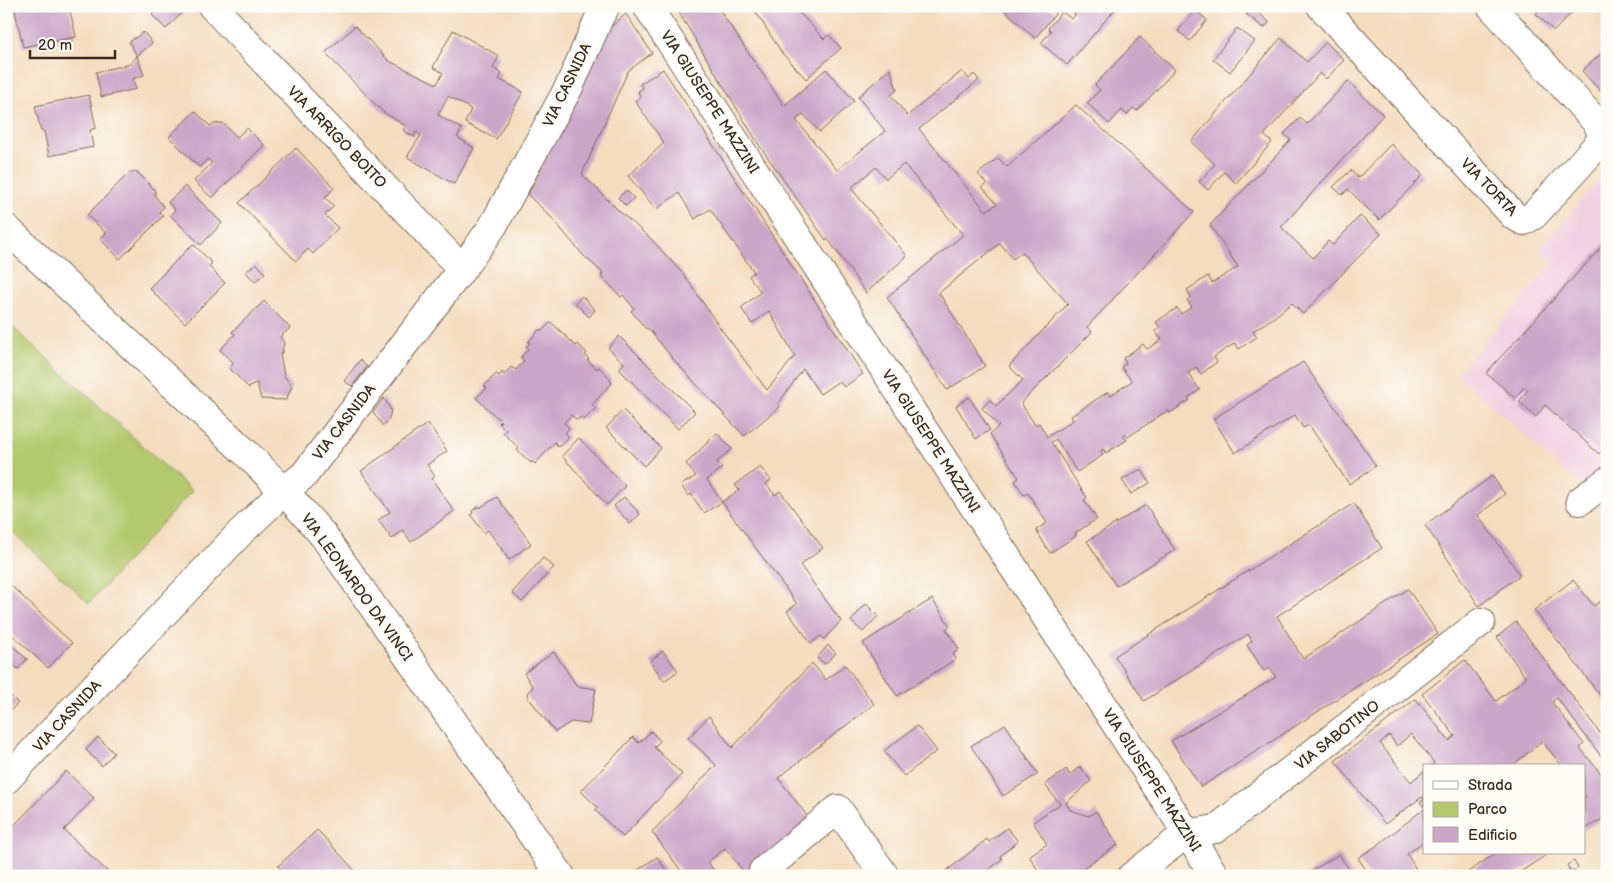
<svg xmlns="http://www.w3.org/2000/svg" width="1613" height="882" font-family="'Balsamiq Sans',sans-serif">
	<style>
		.built { fill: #f2cfe1 }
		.green { fill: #b4c96d; stroke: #787a46 }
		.building { fill: #cca6c9 }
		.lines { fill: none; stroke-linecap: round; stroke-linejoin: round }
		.street-casing { stroke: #7c6856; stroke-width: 30 }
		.street { stroke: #fff; stroke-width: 28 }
		.labels { text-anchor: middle; stroke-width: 4; stroke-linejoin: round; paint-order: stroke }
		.street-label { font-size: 15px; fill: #3b2a1e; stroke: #fdfcf7 }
	</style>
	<rect width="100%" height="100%" fill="#fdfcf7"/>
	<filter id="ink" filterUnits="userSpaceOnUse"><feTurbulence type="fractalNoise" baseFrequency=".02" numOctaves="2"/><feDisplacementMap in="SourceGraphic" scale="10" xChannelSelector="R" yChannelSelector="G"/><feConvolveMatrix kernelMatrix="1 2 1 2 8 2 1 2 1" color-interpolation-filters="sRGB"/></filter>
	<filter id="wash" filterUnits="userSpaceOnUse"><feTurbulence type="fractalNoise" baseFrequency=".0096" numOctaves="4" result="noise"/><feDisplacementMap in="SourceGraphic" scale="20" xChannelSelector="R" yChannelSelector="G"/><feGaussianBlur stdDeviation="1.12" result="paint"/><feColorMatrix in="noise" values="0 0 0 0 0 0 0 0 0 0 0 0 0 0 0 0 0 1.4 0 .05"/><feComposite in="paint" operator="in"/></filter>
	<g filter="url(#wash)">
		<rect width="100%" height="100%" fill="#f4dcbe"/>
		<polygon class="built" points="1607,170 1607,471 1584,489 1457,374 1553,263 1539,250"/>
		<polygon class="green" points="6,321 192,491 89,603 6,526"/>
		<g id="blocks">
			<g class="building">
				<polygon points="14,6 69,6 76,37 23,47"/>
				<polygon points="155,6 187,6 188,7 166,29 152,15 158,9"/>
				<polygon points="675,6 717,6 784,106 826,69 854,101 820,132 803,114 796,120 837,170 885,131 858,97 890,68 897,90 891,95 907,116 962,71 969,79 974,74 979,80 919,129 986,211 997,204 982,187 987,184 978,174 998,158 1007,167 1076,105 1194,212 1087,327 1092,332 1021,403 1035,425 1039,423 1047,437 1073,420 1071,416 1108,392 1110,396 1132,381 1121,367 1126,363 1123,358 1143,344 1147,349 1162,340 1155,331 1160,328 1156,322 1177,308 1181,314 1192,307 1187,300 1191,297 1187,290 1208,276 1212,283 1238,267 1210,225 1291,140 1284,134 1300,118 1307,124 1348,81 1383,115 1281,227 1313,258 1328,241 1333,245 1360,216 1381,234 1303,314 1292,303 1273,318 1253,331 1257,337 1239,349 1235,343 1214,357 1217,362 1201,374 1196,367 1188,373 1200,390 1188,398 1190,400 1170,413 1168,410 1128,437 1126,434 1123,436 1127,440 1106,453 1103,449 1101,451 1103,455 1077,472 1056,439 1051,442 1087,498 1084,500 1097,519 1075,533 1076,536 1050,553 1036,530 1047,523 1028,493 1024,495 1015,481 1019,478 990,434 999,426 982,408 990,400 996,406 1023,380 1009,366 1068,304 1022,252 1013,259 1000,243 939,293 985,366 947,390 887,297 963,235 904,164 886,179 876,167 851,188 907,256 866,293 828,239 826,240 759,145"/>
				<polygon points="752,6 793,6 824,39 829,35 841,48 806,79 782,53"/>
				<polygon points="1000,6 1048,6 1056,13 1035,38"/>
				<polygon points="1068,6 1118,6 1067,65 1041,43 1051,31 1048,28 1062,12 1072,19 1075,15 1074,12"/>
				<polygon points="1536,6 1578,6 1554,31 1536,14 1539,10"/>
				<polygon points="1252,7 1269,22 1264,28 1246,14"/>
				<polygon points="1195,10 1207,20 1190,41 1178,31"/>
				<polygon points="626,14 652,53 628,71 582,174 619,211 651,239 684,275 718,325 767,390 795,356 769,311 752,324 741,308 761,292 749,276 754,272 710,209 695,219 679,193 656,209 628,176 664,143 635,101 641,97 638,92 643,88 640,84 663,69 863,374 844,387 839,381 820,394 803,369 778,404 780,407 744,436 673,359 648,328 646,329 631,311 634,308 623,295 621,297 601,276 603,273 582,254 552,218 528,195 606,31"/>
				<polygon points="355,26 389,61 437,84 443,73 433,67 453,30 499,56 493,68 502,74 499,79 523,92 496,139 465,123 471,109 448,96 438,115 462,129 457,137 474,148 454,184 407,157 421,135 416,132 414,137 403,130 406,126 383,112 325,53"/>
				<polygon points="1237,28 1255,41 1230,72 1213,59"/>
				<polygon points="144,32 152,43 137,56 129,42"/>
				<polygon points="1140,37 1175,70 1137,111 1133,108 1127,115 1122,110 1109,124 1087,103 1100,90 1095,85"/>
				<polygon points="1281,38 1307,62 1326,42 1344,60 1326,79 1320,73 1264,135 1272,142 1236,183 1224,172 1208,190 1199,182 1215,164 1191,142"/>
				<polygon points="1603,52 1607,56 1607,98 1582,71"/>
				<polygon points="137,56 144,75 133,79 136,89 101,97 96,72 130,64"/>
				<polygon points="89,95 96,128 90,130 93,147 49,156 44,131 41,131 35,106"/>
				<polygon points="195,111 210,126 213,124 223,123 237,137 247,128 264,145 212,198 194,181 212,163 208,159 199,167 169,137"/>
				<polygon points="1391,144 1423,175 1379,220 1348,189 1342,195 1333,187 1351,170 1358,178"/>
				<polygon points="296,148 334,188 325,198 334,206 325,215 338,228 313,254 308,249 296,261 239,203"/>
				<polygon points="130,172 137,172 155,190 155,196 164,207 159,212 163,216 120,259 100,239 106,233 87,215"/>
				<polygon points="185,186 222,223 201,245 170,215 175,210 168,202"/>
				<polygon points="626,190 634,198 626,206 618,198"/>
				<polygon points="1607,241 1607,446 1599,454 1545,405 1536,417 1519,402 1528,390 1524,387 1515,398 1486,373"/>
				<polygon points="193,244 212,263 209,267 225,283 185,323 149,288"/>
				<polygon points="256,263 265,273 255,282 246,272"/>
				<polygon points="582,296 595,310 589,317 575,303"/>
				<polygon points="264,301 290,328 280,337 284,342 282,353 280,353 284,376 292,386 286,400 261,399 257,383 253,384 249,388 229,368 234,363 220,350 235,334 232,332"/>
				<polygon points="551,322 576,346 578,344 587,353 585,355 589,359 587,360 597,369 599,367 611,379 610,381 612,383 592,405 596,408 584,420 581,417 577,420 571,415 564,423 569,428 565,433 569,437 558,447 555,442 535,464 532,461 531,463 517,450 519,448 503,433 506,430 499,423 501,421 476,398 487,388 484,386 496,374 499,376 502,372 504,375 511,367 516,370 524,361 521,357 528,349 526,347 530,343 528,342 540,329 542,331"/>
				<polygon points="619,336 695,412 678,429 619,369 624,363 608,348"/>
				<polygon points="360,360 367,367 352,386 344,381"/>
				<polygon points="1303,362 1376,466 1349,484 1309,425 1303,428 1295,415 1235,453 1213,419"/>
				<polygon points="969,397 990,430 976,439 956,406"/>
				<polygon points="384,398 391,410 389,419 383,426 373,412"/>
				<polygon points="623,410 661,448 644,466 606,428"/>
				<polygon points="428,423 447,451 427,465 435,476 432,479 454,511 411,542 403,530 392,539 378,520 390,512 361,471"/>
				<polygon points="717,433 732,449 717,462 722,468 707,480 722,502 704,513 691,494 688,496 681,485 696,476 686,464"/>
				<polygon points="579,438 625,486 607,505 562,456"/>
				<polygon points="760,467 771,480 766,484 775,495 780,491 823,548 800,565 841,621 824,639 821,636 811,643 787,611 797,604 722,502 739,490 735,485"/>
				<polygon points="1141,469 1150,483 1131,494 1122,480"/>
				<polygon points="1492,476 1505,494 1478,515 1520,575 1479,606 1425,525"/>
				<polygon points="497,497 531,544 509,560 488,530 484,533 471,515 473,513 472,511 479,506 480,508"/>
				<polygon points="624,497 640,514 630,524 614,506"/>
				<polygon points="1354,503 1382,548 1277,616 1303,659 1408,589 1438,634 1201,787 1171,741 1276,677 1270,668 1264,671 1247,645 1252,641 1248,634 1144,701 1115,656"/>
				<polygon points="1146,505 1175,550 1116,586 1087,541"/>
				<polygon points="543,558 554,567 522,602 512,593"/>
				<polygon points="1573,580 1594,606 1601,601 1607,608 1607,619 1605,621 1607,624 1607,704 1534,610"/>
				<polygon points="6,581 72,643 48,668 6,629"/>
				<polygon points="932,599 950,626 946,629 959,649 953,654 956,659 897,696 863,643"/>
				<polygon points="866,604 878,616 863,632 851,621"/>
				<polygon points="1516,622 1607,742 1607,764 1557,698 1552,702 1584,744 1580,748 1607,781 1607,816 1584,830 1584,798 1586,797 1584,795 1584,766 1562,766 1542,741 1512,766 1431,766 1434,763 1411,734 1397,746 1389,735 1380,743 1411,782 1424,771 1424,807 1420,802 1424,799 1422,797 1385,824 1335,761 1416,699 1449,741 1455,736 1422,694 1465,660 1496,701 1526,678 1497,637"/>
				<polygon points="6,640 27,659 18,669 6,659"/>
				<polygon points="828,645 836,653 825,664 817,658"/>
				<polygon points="663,651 678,671 664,681 650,661"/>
				<polygon points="554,652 577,686 596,689 589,724 571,722 555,732 532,702 528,699 527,693 533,687 524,673"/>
				<polygon points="812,663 826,680 845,665 874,704 778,778 812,822 745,873 725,848 708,862 718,876 685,876 652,832 716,765 688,738 709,716 732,748"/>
				<polygon points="6,691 18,703 6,715"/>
				<polygon points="1005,724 1038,774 1003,796 971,746"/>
				<polygon points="917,726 937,751 904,776 884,751"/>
				<polygon points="651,731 660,741 654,747 682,774 623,837 595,810 598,808 581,791 633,737 639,743"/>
				<polygon points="98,737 114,753 102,766 86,750"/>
				<polygon points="1080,766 1091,781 1066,803 1070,810 1089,816 1096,811 1118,845 1071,876 1042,876 1029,856 1047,844 1033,822 1060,804 1045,785 1066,769 1070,775"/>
				<polygon points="66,771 94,798 64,830 112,876 6,876 6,834"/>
				<polygon points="1424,809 1424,841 1407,854 1420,876 1370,876 1358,858 1375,847"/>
				<polygon points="1007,828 1018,841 1000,856 1002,859 982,875 983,876 940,876 987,839 989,842"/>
				<polygon points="317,830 322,835 360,876 286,876 278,866"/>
				<polygon points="1496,853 1549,853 1514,876 1462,876"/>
				<polygon points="1339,854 1353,876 1312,876 1310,872"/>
				<polygon points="657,857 670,876 629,876"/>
				<polygon points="1574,861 1578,868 1571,873 1567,865"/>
			</g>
		</g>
	</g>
	<g filter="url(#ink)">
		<use href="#blocks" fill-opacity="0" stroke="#7c6856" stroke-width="1"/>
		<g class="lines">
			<defs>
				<g id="street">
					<polyline points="212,6 462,269"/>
					<polyline points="647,6 1215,876"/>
					<polyline points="1321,6 1514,216 1524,221 1534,215 1592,151 1599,143 1602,133 1597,123 1491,6"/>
					<polyline points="6,228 247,454 284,491 323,535 561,876"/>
					<polyline points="1580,501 1607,481"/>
					<polyline points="6,780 241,532 284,491 304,475 462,269 493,226 570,85 600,16 606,6"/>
					<polyline points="763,871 838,809 885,876"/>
					<polyline points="1132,876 1186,834 1216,829 1481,622"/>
				</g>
			</defs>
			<use href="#street" class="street-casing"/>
			<use href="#street" class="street"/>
		</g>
	</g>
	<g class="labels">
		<g class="street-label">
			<text transform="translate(567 85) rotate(-64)" y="5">VIA CASNIDA</text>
			<text transform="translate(710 102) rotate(57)" y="5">VIA GIUSEPPE MAZZINI</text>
			<text transform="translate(337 137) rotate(46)" y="5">VIA ARRIGO BOITO</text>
			<text transform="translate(1489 187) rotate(46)" y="5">VIA TORTA</text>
			<text transform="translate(344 422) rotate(-52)" y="5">VIA CASNIDA</text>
			<text transform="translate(931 441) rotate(57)" y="5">VIA GIUSEPPE MAZZINI</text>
			<text transform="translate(357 587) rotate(54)" y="5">VIA LEONARDO DA VINCI</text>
			<text transform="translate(67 716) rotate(-47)" y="5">VIA CASNIDA</text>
			<text transform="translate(1337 735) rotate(-38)" y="5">VIA SABOTINO</text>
			<text transform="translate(1152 780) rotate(57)" y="5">VIA GIUSEPPE MAZZINI</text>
		</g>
	</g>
	<rect width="1613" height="882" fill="none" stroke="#fdfcf7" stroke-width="25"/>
	<rect x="1423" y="764" width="162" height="90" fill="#fdfcf7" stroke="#afa8a0"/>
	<rect x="1433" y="781" width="25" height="8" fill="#ffffff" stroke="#afa8a0"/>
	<text x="1468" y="790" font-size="15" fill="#3b2a1e">Strada</text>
	<rect x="1433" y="802" width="25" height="15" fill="#b4c96d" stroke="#afa8a0"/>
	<text x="1468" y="814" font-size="15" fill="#3b2a1e">Parco</text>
	<rect x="1433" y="827" width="25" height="15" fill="#cca6c9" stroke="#afa8a0"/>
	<text x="1468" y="840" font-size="15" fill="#3b2a1e">Edificio</text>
	<path d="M30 50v8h85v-8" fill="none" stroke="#3b2a1e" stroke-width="2.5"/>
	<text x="38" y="50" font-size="15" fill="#3b2a1e" stroke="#fdfcf7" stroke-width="4" paint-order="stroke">20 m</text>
</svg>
